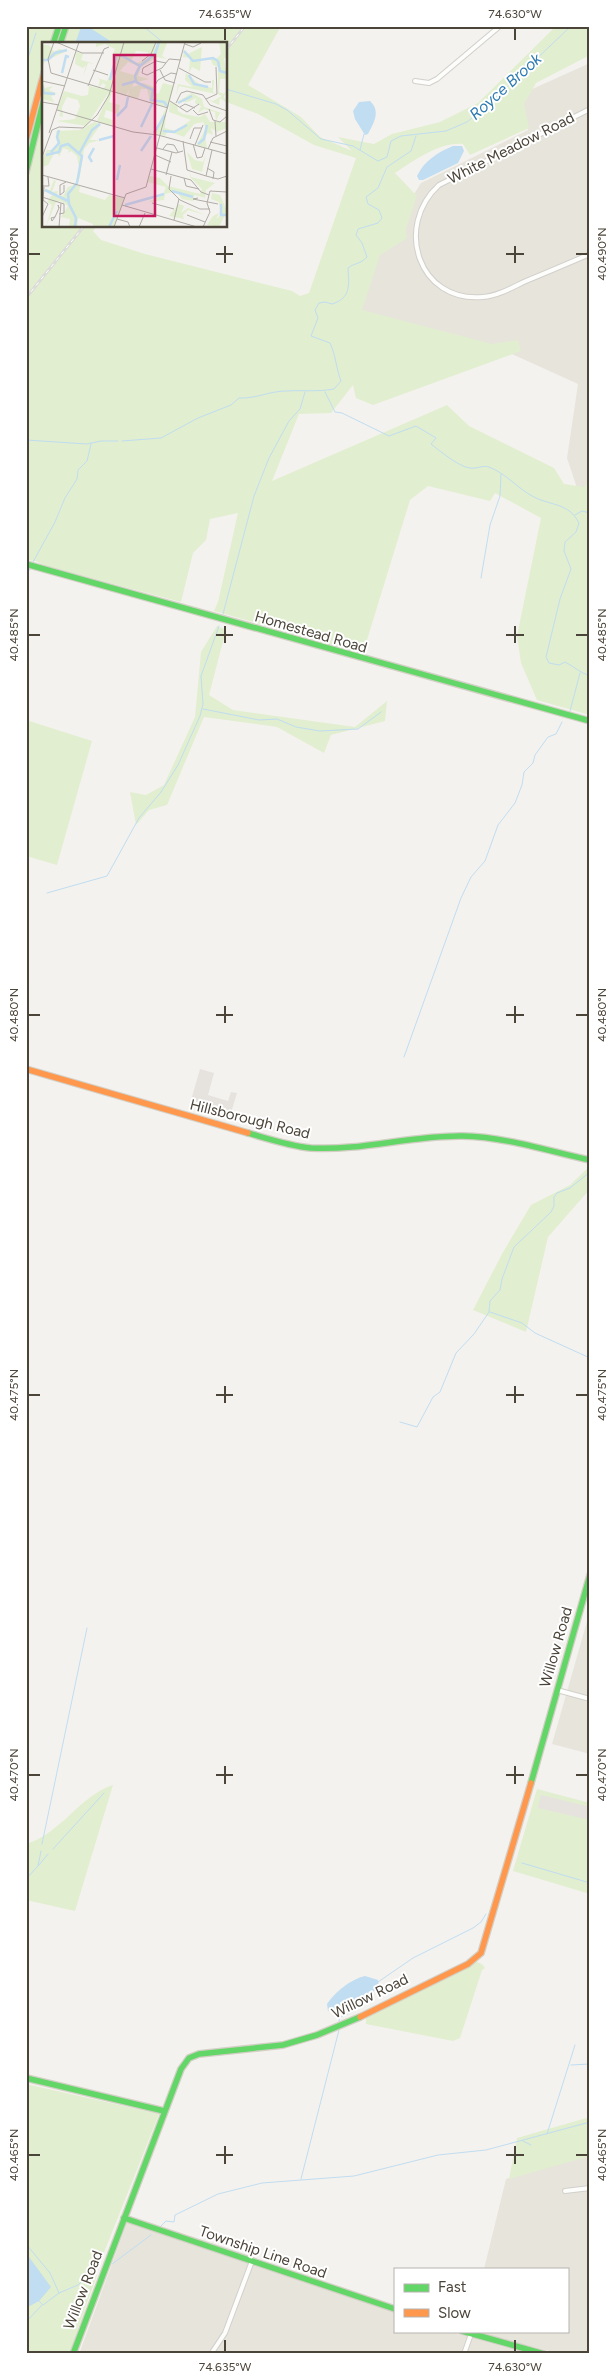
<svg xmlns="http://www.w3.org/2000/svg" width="616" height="2380" font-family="Figtree,sans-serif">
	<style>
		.residential { fill: #e7e4dc }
		.green { fill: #e1eecf; fill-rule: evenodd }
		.parking { fill: #e6e3df }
		.water { fill: #c0ddf1 }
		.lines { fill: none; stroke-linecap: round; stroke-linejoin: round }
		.stream { stroke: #c0ddf1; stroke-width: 1 }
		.street-casing { stroke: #d2d0cb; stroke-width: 6 }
		.fast-casing { stroke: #d3cfc5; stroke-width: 8 }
		.slow-casing { stroke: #d3cfc5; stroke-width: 8 }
		.street { stroke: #fdfdfc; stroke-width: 4 }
		.fast { stroke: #63d668; stroke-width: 5.5 }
		.slow { stroke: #ff974d; stroke-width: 5.5 }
		.rail-casing { stroke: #dbdbda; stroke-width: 3 }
		.rail { stroke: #fff; stroke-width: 1; stroke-dasharray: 4; stroke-linecap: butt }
		.ticks { fill: none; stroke: #4b4439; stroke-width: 2 }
		.labels { text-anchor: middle; stroke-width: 4; stroke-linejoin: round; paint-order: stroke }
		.street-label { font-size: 15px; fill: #4b4439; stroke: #fff }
		.water-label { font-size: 16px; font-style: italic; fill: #2e7ab2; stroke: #fff }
		.inset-river { fill: none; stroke: #c0ddf1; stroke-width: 2.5 }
		.inset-road { fill: none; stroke: #b0aca6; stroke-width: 1 }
		.view { fill: #c2185b; fill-opacity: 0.15; stroke: #c2185b; stroke-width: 2.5 }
		.inset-edge { fill: none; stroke: #4b4439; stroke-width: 2.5 }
		.neatline { fill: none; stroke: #4b4439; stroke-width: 2 }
		.ticks-label { font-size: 12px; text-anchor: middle; fill: #4b4439 }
	</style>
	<rect width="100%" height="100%" fill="#f4f2ee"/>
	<g class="residential">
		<polygon points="590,63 590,527 567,458 578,384 494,346 357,310 377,253 421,183 528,130 519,95"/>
		<polygon points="590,1611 590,1754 552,1744"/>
		<polygon points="590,2155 590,2354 561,2354 471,2331 567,2331 567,2269 484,2269 506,2179"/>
		<polygon points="127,2223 395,2313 395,2331 448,2331 528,2354 79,2354"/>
	</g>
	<g class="green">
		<path d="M26 26H281L248 85 301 117 320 137 352 151 338 137 374 144 392 134 440 122 478 103 556 26H590V55L536 83 524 104 529 128 470 155 463 144C441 141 413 161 395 173L417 196 406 229 407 238 380 255 362 310 492 344 518 340 521 351 373 405 356 398 353 385 331 413 299 414 272 481 447 405 469 426 554 468 564 484 584 487 590 478V715L537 700 521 663 517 636 541 518 495 493 490 501 428 486 410 500 363 653 214 611 218 602 238 513 210 519 206 540 193 553 181 602 43 565 36 561 26 560ZM44 44H226V101L229 103 258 114 314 145 356 158 309 293 300 296 292 291 145 254 101 240 93 231 97 226H44Z"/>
		<polygon points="217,626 226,630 209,695 233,710 355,727 387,701 385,721 331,735 324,753 277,727 204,717 167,805 149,810 136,825 130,792 146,795 164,785 195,717 201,652"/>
		<polygon points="26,720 92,741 57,865 26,856"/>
		<polygon points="590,1166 590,1189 548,1237 526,1332 473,1310 502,1254 531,1205 570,1185"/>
		<path d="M113 1785 75 1911 26 1900V1844C61 1834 79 1796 113 1785Z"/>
		<polygon points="537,1789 590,1803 590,1894 513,1871"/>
		<polygon points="477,1962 482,1964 485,1968 482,1970 460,2038 453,2041 366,2024 366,2017"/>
		<polygon points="26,2084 159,2114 99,2265 95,2271 97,2275 69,2354 26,2354"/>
		<polygon points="590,2117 590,2156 509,2179 517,2138"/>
	</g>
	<g class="parking">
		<polygon points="200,1069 214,1073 208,1095 228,1101 231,1092 237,1093 230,1116 203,1108 204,1104 191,1100"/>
		<polygon points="541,1795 590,1807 590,1820 538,1808"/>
	</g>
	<g class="water">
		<polygon points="85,26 87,26 115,44 75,44 81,27"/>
		<path d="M370 101C381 111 374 123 368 134L365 135 355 119 353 111 359 102Z"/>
		<path d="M453 146H462L464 151 458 163 423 180H419L417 176C424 161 438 152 453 146Z"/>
		<path d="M365 1976 378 1980 379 1987C369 1996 342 2014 328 2011L327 2004C335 1992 351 1979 365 1976Z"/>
		<polygon points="26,2253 51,2287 39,2301 26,2308"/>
	</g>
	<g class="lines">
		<g class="stream">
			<polyline points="143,26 165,44"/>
			<polyline points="26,64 36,33"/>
			<polyline points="226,89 276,104 287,110 321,139 353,146 378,161 387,157 391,141 401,136 446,131 467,122 486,107 571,26"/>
			<polyline points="360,150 364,134"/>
			<path d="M325 392 335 412 342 413 389 436 416 426 436 438 431 444C440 451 459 467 470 468 477 469 483 465 489 467 507 474 518 489 534 497 552 506 569 503 579 523L576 532 565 542 564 551 571 569 560 599 546 657 549 663 559 665 565 662C575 667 580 673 590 676"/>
			<polyline points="26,440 87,444 101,441 118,441"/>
			<path d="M122 441 161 438 198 418 231 405 239 398C255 399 270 391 286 391 303 390 318 392 334 389L341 381C336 368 336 356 330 343L311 336 318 318 315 310 319 303 325 302 332 304C351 298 349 286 348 268 354 263 361 264 367 257L362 243 356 235 358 229 378 223 382 218 379 210 368 204 366 197 378 188 387 167 411 151 416 136"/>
			<polyline points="575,515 582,511 590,513"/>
			<polyline points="33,562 55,522 65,498 77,479 78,470 87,461 91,444"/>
			<polyline points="26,575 30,569"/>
			<polyline points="481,578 490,525 500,496 501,474"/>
			<polyline points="223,614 254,496 269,458 289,421 300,409 305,392"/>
			<polyline points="203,709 259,720 277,719 296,727 320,731 358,729 381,712"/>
			<polyline points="570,711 580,673"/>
			<polyline points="47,893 107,876 139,818 161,792 178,765 200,716 203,704 201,676 219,626"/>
			<polyline points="404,1057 461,898 471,877 485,861 498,825 515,803 522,785 524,772 533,763 535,755 548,737 556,734 562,722"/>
			<polyline points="490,1312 522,1323 535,1333 590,1358"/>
			<polyline points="400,1422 417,1427 433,1397 440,1392 456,1353 474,1334 489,1312 490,1301 500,1290 502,1279 514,1247 551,1212 554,1206 554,1197 557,1193 570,1188 590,1172"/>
			<polyline points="42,1844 87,1628"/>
			<polyline points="53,1849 104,1793"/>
			<polyline points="522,1863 590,1883"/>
			<polyline points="39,1865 48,1854"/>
			<polyline points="26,1879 38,1866 41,1851"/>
			<polyline points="378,1982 413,1958 473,1928 481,1922 486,1914"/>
			<path d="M339 2021 340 2017C350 2013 361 2010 365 1998"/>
			<polyline points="571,2065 590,2064"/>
			<polyline points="547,2134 575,2045"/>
			<polyline points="523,2141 531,2145"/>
			<polyline points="301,2179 339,2030"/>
			<polyline points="160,2227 166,2221 174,2222 175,2215 218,2194 262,2183 354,2176 438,2155 486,2150 590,2122"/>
			<polyline points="26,2244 50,2273 59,2293"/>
			<polyline points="112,2264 151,2235"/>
			<polyline points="39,2301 43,2305 59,2293 78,2285 99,2265"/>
			<polyline points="26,2347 27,2321 42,2305"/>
		</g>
		<defs>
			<g id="street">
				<polyline points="415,81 429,83 437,79 500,26"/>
				<path d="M590 109 439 185C394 226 418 303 483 297 498 296 513 287 526 281 548 272 569 263 590 254"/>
				<polyline points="557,1690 590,1699"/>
				<polyline points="565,2191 590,2188"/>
				<polyline points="211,2354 225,2333 252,2261"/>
				<polyline points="464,2354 471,2334"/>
			</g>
			<g id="fast">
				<polyline points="53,44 59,26"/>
				<polyline points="60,44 66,26"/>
				<polyline points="26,172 44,99"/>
				<polyline points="26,564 590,721"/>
				<path d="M248 1133C269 1139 290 1146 311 1148 362 1151 412 1135 463 1136 506 1137 548 1151 590 1160"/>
				<polyline points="531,1783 590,1575"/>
				<polyline points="26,2078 164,2111"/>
				<polyline points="124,2218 395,2309"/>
				<polyline points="462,2331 544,2354"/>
				<polyline points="73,2354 181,2069 189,2058 199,2054 283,2045 317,2035 360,2017"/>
			</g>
			<g id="slow">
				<polyline points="26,140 44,73"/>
				<polyline points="26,1069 248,1133"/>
				<polyline points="360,2017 468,1964 481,1953 531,1783"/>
			</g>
		</defs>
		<use href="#street" class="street-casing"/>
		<use href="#fast" class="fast-casing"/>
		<use href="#slow" class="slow-casing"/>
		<use href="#street" class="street"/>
		<use href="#fast" class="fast"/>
		<use href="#slow" class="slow"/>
		<defs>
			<g id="rail">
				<polyline points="226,50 245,26"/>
				<polyline points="26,298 84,226"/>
			</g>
		</defs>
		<use href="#rail" class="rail-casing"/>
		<use href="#rail" class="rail"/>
	</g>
	<path class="ticks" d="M225 28V40M515 28V40M225 246V263M515 246V263M28 254H40M216 254H233M506 254H524M576 254H588M225 626V643M515 626V643M28 635H40M216 635H233M506 635H524M576 635H588M225 1006V1023M515 1006V1023M28 1015H40M216 1015H233M506 1015H524M576 1015H588M225 1386V1403M515 1386V1403M28 1395H40M216 1395H233M506 1395H524M576 1395H588M225 1766V1784M515 1766V1784M28 1775H40M216 1775H233M506 1775H524M576 1775H588M225 2146V2164M515 2146V2164M28 2155H40M216 2155H233M506 2155H524M576 2155H588M225 2340V2352M515 2340V2352"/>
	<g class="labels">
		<g class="street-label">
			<text transform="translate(511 148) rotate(-27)" y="5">White Meadow Road</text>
			<text transform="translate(311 632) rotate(16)" y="5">Homestead Road</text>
			<text transform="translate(250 1119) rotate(14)" y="5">Hillsborough Road</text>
			<text transform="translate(556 1647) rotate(-74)" y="5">Willow Road</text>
			<text transform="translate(370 1996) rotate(-26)" y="5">Willow Road</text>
			<text transform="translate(263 2252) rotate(19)" y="5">Township Line Road</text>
			<text transform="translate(83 2290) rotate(-69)" y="5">Willow Road</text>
		</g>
		<g class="water-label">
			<text transform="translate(505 86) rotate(-42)" y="6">Royce Brook</text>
		</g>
	</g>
	<g transform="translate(42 42)">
		<rect width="185" height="185" fill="#f4f2ee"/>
		<path d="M54 0H108L113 2 110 10 115 0 125 1 120 14 125 17 115 15 99 25 96 34 107 37 92 41 90 45 102 41 112 45 113 52 117 51 121 41 132 44 126 65 108 60 105 47H99L96 57 86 54 87 48 84 54 70 50 67 60 78 63 76 72 64 68 62 75 73 79 72 85 55 79 67 50 44 84 14 79 33 77 38 64 36 58 25 55 20 65 21 75 17 74 19 69 15 68 22 49 40 54 46 53 47 44 61 47 64 43 61 41 56 46 58 38 55 36 65 39 72 23 73 15 70 14 73 7 63 2 54 5ZM94 9 105 10 109 15 93 22 89 19ZM86 20 96 24 92 33 78 29ZM177 0H185V16H182L185 37H178L177 50 182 52 185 48 182 55 185 61 178 56 177 63 166 58 171 59 180 54 176 52V25L171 23 168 16 174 17 179 12ZM0 3H7L12 10 17 7 25 9 3 19 0 26ZM160 5 158 29 150 25 147 31 148 16 141 15 142 8 146 12ZM34 10 41 12 39 18 53 22 46 21 41 35 44 23 41 26 33 22ZM144 31 157 42 170 46V38H172L171 50 174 52 137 44 134 54 136 42 151 45 143 38ZM0 39 3 46 11 44 7 48 15 52 9 54 12 60 0 57ZM150 51 160 57 162 65 185 73 178 71 174 79 173 70 162 67 156 71 159 64 153 61 154 56 146 60H135ZM128 60 135 62 136 69 141 72 158 75 163 72 168 80H185V86L175 90 169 86 171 93 166 91 163 95 165 106 155 103 164 86 161 80 152 82 142 95 126 89 123 94 112 91 124 66 123 86 133 89 149 78 127 70ZM52 80 59 82 48 98H58L47 101 42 107 38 134 35 143 38 144 37 150 63 158 67 153 82 156 72 185H51V182L36 176 35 185H27L28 177 19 175 26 164 19 159 14 160 4 185 10 163 5 160 10 153 2 148H8L12 138 14 139 10 150 16 149 15 153 21 154 26 145 34 142 38 131 35 114 29 109 26 111 27 108 21 106 17 115 16 112H12L6 123 0 125V117L5 108H10L16 102 14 89 38 88ZM145 110 153 118 161 120 164 112 160 130 150 127ZM149 131V135L173 141 164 148 163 156 153 153 151 155 155 157 150 159 140 157 134 149 123 152 122 158 106 160 121 153 124 145 106 140 108 134 118 136 126 144 158 152 160 147 148 135ZM170 151 178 153 185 169 177 185 165 183 171 174 177 171 174 177 179 173 177 160 169 157ZM137 162 142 164 139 171 146 166 163 173 146 168 141 173 142 177 127 174Z" fill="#e1eecf" fill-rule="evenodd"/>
		<path class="inset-river" d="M142 9 151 19 171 16 176 19M79 13 98 24 113 12 117 0M0 18H6L13 11 25 8M176 19 178 29 185 31M20 31 24 14 27 15M147 33 152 42 166 45M68 38 74 15M94 40 111 48 109 58 122 60 126 65M0 43 2 51 13 52M80 43 94 39 93 34 98 24M136 61 150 54M75 74 84 65 86 55M99 85 110 62M121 89 132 90 145 83M112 91 123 73M57 98 72 94M156 102 162 97 165 83M99 109 109 94M9 110 17 101 15 95 17 88M37 112 50 88 58 82M4 113 17 110 19 104 26 102 40 114 35 141 26 152 27 162 34 176 33 185M50 120 47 115 52 106M75 138 78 123M3 148 26 159M130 149 151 155M179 162V173H185M83 163 122 152M67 185 75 169"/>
		<path class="inset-road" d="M12 0 6 17 9 31 126 66M14 0 40 11H62M143 2 151 5 159 1M100 19 109 12 114 0M124 21 114 19 101 26 100 31 105 33 120 26 127 17 139 18M137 26 163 40H169M51 28 66 33M118 28 123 38 133 41M0 39 23 44M113 43 116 38 129 31 135 32M46 44 62 7 67 5M164 57 175 52 174 25M128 59 145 70 157 62M0 60 17 63M134 61 139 51 145 49 161 53 168 63 185 69M138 65 143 62 153 66M167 67 171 78 178 80 185 74M15 68 91 90 116 93 185 112M151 68 156 73 166 70M173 79 174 94M7 91 37 0M148 97 152 86H160M141 99 145 128 164 134M168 100 185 104M151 102 155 116 160 115 163 106M153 103 161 83M115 106 134 111 141 109M121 107 125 102 132 103 136 110M166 107 171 96 185 89M170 108 164 134 176 137 185 134M113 113 129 120M0 115 10 88 17 85 41 86 55 73 67 53 82 0M165 126 172 130 171 137M109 127 149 138 159 150 167 153M0 133 83 156M124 133 130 110M129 134 127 147 138 158 158 167H168M142 136 144 144 157 147M22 143V150L18 153V143L24 140M0 144H7L6 135M0 155 19 161 17 185M156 156 151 157 176 162M110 161 132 167M80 163 155 185M17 172 22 171V162L19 161M145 173 163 180M0 175 6 162 1 158 2 145M13 175 10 179 9 176 13 175 17 166 16 163 17 166M75 177 86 180 88 185M132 178 137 157M72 185 84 152 104 145 143 0M97 185 103 171M161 185 168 170 165 161 168 149 185 150"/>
		<path class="view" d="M72 13H113V174H72Z"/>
		<rect width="185" height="185" class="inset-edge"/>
	</g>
	<rect width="616" height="2380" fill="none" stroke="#ffffff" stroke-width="55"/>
	<rect x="394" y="2268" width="175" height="65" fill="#ffffff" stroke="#b7b4b0"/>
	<rect x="404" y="2284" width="25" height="8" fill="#63d668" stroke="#b7b4b0"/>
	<text x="438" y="2292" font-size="15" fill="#4b4439">Fast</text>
	<rect x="404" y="2309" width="25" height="8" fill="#ff974d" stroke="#b7b4b0"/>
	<text x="438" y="2318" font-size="15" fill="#4b4439">Slow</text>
	<rect x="28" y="28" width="560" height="2324" class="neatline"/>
	<g class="ticks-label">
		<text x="225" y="18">74.635°W</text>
		<text x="515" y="18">74.630°W</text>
		<text transform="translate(14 254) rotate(-90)" y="4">40.490°N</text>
		<text transform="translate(602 254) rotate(-90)" y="4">40.490°N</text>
		<text transform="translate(14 635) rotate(-90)" y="4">40.485°N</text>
		<text transform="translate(602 635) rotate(-90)" y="4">40.485°N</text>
		<text transform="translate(14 1015) rotate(-90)" y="4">40.480°N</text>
		<text transform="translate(602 1015) rotate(-90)" y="4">40.480°N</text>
		<text transform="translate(14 1395) rotate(-90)" y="4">40.475°N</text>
		<text transform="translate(602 1395) rotate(-90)" y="4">40.475°N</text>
		<text transform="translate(14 1775) rotate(-90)" y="4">40.470°N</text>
		<text transform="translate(602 1775) rotate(-90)" y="4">40.470°N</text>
		<text transform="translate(14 2155) rotate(-90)" y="4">40.465°N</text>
		<text transform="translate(602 2155) rotate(-90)" y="4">40.465°N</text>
		<text x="225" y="2371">74.635°W</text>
		<text x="515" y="2371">74.630°W</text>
	</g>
</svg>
